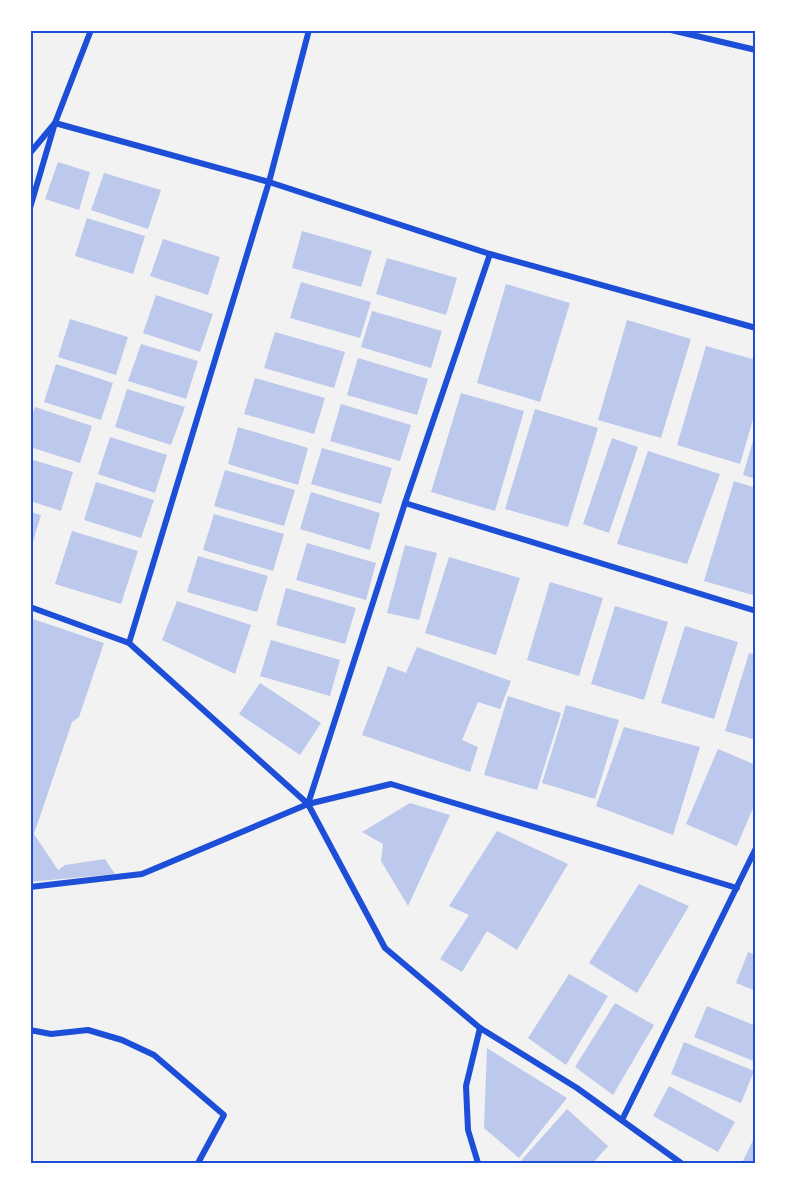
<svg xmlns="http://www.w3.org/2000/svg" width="786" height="1193" font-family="Georgia,serif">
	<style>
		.building { fill: #bdc9ec }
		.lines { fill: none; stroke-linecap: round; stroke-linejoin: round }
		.minor { stroke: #1d4ed8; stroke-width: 6 }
		.neatline { fill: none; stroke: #1d4ed8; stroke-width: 2 }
	</style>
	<rect width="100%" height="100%" fill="#f2f2f2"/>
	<g class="building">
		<polygon points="58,162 90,172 79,210 45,199"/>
		<polygon points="104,173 161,190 148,229 91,210"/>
		<polygon points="87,218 145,236 133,274 75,256"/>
		<polygon points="302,231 372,251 361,287 292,268"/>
		<polygon points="163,239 220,257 208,295 150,276"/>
		<polygon points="387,258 457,278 446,315 376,294"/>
		<polygon points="301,282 371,302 360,338 290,318"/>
		<polygon points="506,284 570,303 540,402 477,383"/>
		<polygon points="156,295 213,314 200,352 143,333"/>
		<polygon points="372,311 442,331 431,368 361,347"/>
		<polygon points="70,319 128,337 116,375 58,357"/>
		<polygon points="627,320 691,339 661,438 598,420"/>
		<polygon points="275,332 345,352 334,388 264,368"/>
		<polygon points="141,344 198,361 186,399 128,381"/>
		<polygon points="706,346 756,360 756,409 740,464 677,445"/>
		<polygon points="358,358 428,379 417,415 347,395"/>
		<polygon points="56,364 113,383 101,420 44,402"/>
		<polygon points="255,378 325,398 314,434 244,414"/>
		<polygon points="127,389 185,407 171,445 115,427"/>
		<polygon points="461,393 524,411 495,511 431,492"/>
		<polygon points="341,404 411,425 400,461 330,441"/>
		<polygon points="35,407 92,426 80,463 30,447 30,422"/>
		<polygon points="535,409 598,428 568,527 505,509"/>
		<polygon points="238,427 308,448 298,485 228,464"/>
		<polygon points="755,434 756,434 756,479 743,475"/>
		<polygon points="110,437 167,455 155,493 98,474"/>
		<polygon points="612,438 638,447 609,533 583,524"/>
		<polygon points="322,448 392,468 381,504 311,484"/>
		<polygon points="648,451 720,474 687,564 617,544"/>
		<polygon points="30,459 73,472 61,511 30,501"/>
		<polygon points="225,470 295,490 284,526 214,506"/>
		<polygon points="734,481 756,488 756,596 704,581"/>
		<polygon points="96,482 154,500 141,538 84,520"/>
		<polygon points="311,492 380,513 370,550 300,529"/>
		<polygon points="30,512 41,515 31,548 30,548"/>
		<polygon points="214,514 284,534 273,571 203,550"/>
		<polygon points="72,531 138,551 121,604 55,584"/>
		<polygon points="307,543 376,563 366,600 296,580"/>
		<polygon points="405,545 437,553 419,620 387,613"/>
		<polygon points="198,556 268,576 257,612 187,592"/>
		<polygon points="449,557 520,578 496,655 425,633"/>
		<polygon points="550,582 603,598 579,676 527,660"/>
		<polygon points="286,588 356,608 345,644 276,625"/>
		<polygon points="177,601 251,625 235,674 162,640"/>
		<polygon points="615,606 668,622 644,700 591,684"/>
		<polygon points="30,618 104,643 79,717 72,722 34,834 58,870 65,865 105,859 115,874 30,882"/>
		<polygon points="685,626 738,642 714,719 661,703"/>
		<polygon points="271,640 340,660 330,696 260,676"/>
		<polygon points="417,647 511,681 500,709 478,702 462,740 478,747 470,772 362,735 388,666 406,673"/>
		<polygon points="749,653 756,655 756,740 725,731"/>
		<polygon points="260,683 321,723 300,755 239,714"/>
		<polygon points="508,696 561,713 537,790 484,775"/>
		<polygon points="566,705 619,720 595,799 542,783"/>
		<polygon points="624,727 700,747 673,835 596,806"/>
		<polygon points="718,749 756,765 756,801 737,846 686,824"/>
		<polygon points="410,803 450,815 408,906 381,861 383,844 362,832"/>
		<polygon points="497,831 568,864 517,950 487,931 462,972 440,959 469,915 449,906"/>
		<polygon points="639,884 689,906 637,993 589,963"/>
		<polygon points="748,952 756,955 756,991 736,983"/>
		<polygon points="569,974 608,996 566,1065 528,1038"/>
		<polygon points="615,1003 654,1025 613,1095 575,1067"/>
		<polygon points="707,1006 756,1026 756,1062 694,1037"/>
		<polygon points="684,1042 754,1071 741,1103 671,1074"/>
		<polygon points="487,1048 567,1098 519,1158 484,1128"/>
		<polygon points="669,1086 735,1122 718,1152 653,1116"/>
		<polygon points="567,1109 608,1146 593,1163 519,1163"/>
		<polygon points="756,1134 756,1163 742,1163"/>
	</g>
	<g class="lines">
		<g class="minor">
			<polyline points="671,30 756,50"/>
			<polyline points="30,153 55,123 269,182 490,254 756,328"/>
			<polyline points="30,208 55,123 91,30"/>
			<polyline points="405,503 756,611"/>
			<polyline points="30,607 129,643 308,804 385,948 480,1028 577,1088 681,1163"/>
			<polyline points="129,643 269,182 309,30"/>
			<polyline points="308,804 405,503 490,254"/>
			<polyline points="30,887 142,874 308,804 391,784 737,888"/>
			<polyline points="30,1030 51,1034 88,1030 122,1040 154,1055 224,1115 198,1163"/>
			<polyline points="622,1120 756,848"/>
			<polyline points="478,1163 468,1130 466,1086 480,1028"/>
		</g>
	</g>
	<rect width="786" height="1193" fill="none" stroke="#ffffff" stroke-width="63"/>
	<rect x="32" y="32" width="722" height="1130" class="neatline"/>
</svg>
